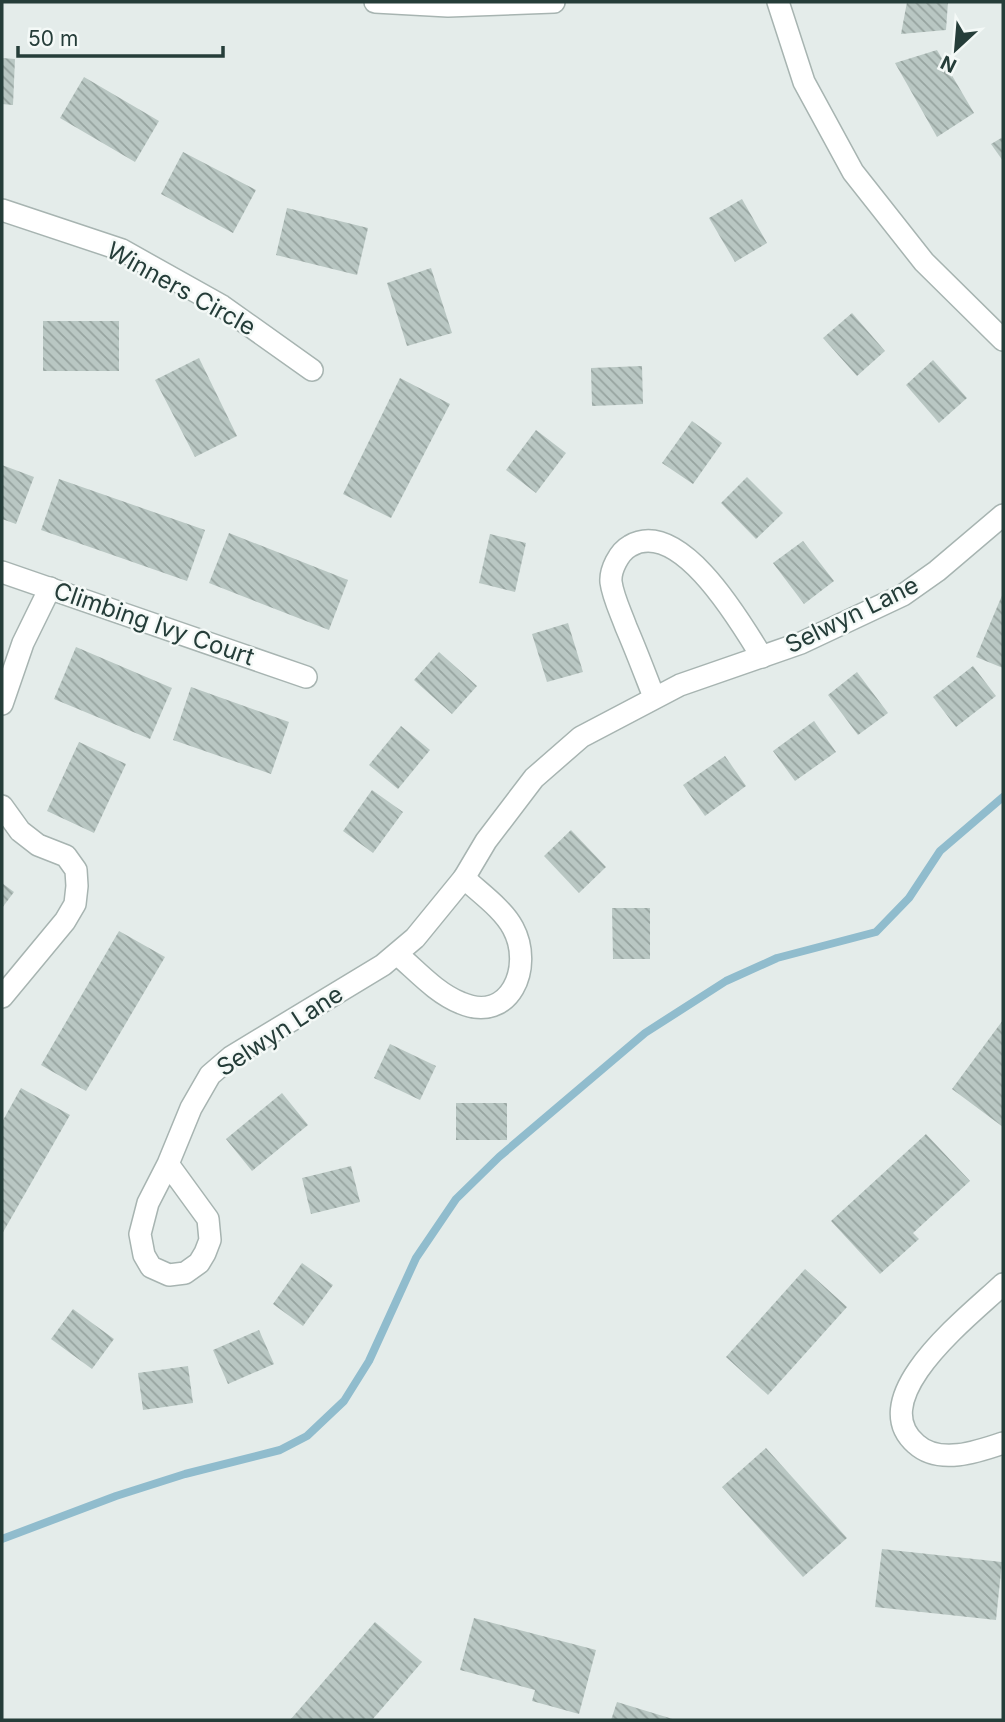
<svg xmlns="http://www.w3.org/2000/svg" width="1005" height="1722" font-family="Inter,sans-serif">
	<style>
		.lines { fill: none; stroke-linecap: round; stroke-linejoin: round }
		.stream { stroke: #90bccd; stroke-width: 8 }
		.building { fill: url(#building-back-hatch) }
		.minor-casing { stroke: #a7b4b1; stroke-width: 24 }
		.tertiary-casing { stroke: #a7b4b1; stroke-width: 24 }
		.minor { stroke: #fff; stroke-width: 21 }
		.tertiary { stroke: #fff; stroke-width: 21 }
		.labels { text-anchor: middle; stroke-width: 5; stroke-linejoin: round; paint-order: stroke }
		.street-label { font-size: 24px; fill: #253d39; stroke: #f4f9f7 }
	</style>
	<defs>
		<pattern id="building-back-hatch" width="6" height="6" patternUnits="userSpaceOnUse" patternTransform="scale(1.75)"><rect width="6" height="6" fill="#b9c7c3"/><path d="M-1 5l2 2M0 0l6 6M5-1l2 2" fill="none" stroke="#96a39f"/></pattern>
	</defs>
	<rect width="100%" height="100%" fill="#e4ecea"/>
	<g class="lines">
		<polyline class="stream" points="2,1539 116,1496 185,1474 280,1450 307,1436 344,1401 369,1361 416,1258 456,1199 499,1157 645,1033 726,981 777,958 876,932 909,898 940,851 1003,797"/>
	</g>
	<g class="building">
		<polygon points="907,2 948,2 946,30 901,34"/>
		<polygon points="937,50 974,113 937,137 895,63"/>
		<polygon points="2,58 15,59 13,105 2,104"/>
		<polygon points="84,77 159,121 135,162 60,118"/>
		<polygon points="1003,137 1003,161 991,144"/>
		<polygon points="183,152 256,190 233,233 161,194"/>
		<polygon points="742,199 767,243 735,262 709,218"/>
		<polygon points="287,208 368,228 357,275 276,255"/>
		<polygon points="431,268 452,333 407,346 387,283"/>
		<polygon points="852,313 885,351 857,376 823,338"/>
		<rect x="43" y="321" width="76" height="50"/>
		<polygon points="199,358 237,436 195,457 155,380"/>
		<polygon points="933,360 967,398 939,423 906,385"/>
		<polygon points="642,366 643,404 592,406 591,368"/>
		<polygon points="400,378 450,404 391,518 343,494"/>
		<polygon points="692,421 722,443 693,484 662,463"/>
		<polygon points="536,430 566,453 536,493 506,470"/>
		<polygon points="2,465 34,477 16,524 2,519"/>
		<polygon points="747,477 783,513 756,539 721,503"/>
		<polygon points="59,479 205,530 187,581 41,530"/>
		<polygon points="229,533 348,580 329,630 209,583"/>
		<polygon points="490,534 526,543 515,592 479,583"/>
		<polygon points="803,541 834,581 804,604 773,563"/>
		<polygon points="1003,593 1003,668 976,657"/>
		<polygon points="568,623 583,672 547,682 532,634"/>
		<polygon points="76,647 172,688 150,739 54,699"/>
		<polygon points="439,652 477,686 452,714 414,680"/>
		<polygon points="973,666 996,696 956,727 933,697"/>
		<polygon points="857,672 888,713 858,735 828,695"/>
		<polygon points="191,687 289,722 271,774 173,740"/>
		<polygon points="814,721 836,752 795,781 773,751"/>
		<polygon points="401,726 430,750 398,789 369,765"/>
		<polygon points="79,742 126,764 94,833 47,811"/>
		<polygon points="725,756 746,786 705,816 683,785"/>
		<polygon points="372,790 403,812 373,853 343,831"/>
		<polygon points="571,830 606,867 579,893 544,856"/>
		<polygon points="2,883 14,892 2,908"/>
		<polygon points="612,908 650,908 650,959 613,959"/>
		<polygon points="119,931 165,957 86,1091 41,1065"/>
		<polygon points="1003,1020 1003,1127 952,1089"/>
		<polygon points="390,1044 436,1066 420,1100 374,1078"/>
		<polygon points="21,1088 70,1115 2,1234 2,1122"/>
		<polygon points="282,1093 308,1125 252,1171 226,1139"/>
		<rect x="456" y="1103" width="51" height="37"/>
		<polygon points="926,1134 970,1181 913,1233 919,1239 880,1274 831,1221"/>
		<polygon points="351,1166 360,1202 311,1214 302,1178"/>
		<polygon points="302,1263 333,1285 303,1326 273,1304"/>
		<polygon points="805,1269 847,1307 768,1395 726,1357"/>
		<polygon points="73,1309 114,1339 92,1369 51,1339"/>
		<polygon points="259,1330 274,1364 228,1384 213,1350"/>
		<polygon points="188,1366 193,1403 143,1410 138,1373"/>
		<polygon points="766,1448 847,1538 803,1577 722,1487"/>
		<polygon points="882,1549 1002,1562 996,1620 875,1607"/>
		<polygon points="474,1618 596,1650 579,1714 532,1701 535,1690 460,1670"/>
		<polygon points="375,1622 422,1662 372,1720 290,1720"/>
		<polygon points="617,1702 676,1720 611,1720"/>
	</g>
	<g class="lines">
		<defs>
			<g id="minor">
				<polyline points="375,2 448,6 554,2"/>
				<polyline points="2,210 122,250 222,306 312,370"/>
				<polyline points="2,572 306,677"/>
				<path d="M654 697C645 674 636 650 626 627 621 613 613 597 611 582 610 570 619 552 630 546 680 517 741 623 762 657"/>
				<polyline points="2,704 23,643 50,588"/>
				<polyline points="2,806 20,831 38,845 66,856 76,870 77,886 75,904 65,921 2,997"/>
				<path d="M397 954C417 971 436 993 461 1003 510 1024 534 967 513 928 503 909 480 893 464 878"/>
				<polyline points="168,1164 208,1219 210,1240 205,1253 199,1263 185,1273 169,1275 151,1267 144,1255 140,1234 148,1203 168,1164 191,1108 210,1075 231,1057 383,965 415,938 464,878 486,841 534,778 581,737 680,685 801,643 903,595 937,571 1003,515"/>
				<path d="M1003 1284C972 1314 862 1397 916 1444 939 1465 977 1452 1003 1443"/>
			</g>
			<polyline id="tertiary" points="778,2 804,82 853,172 924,262 1003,340"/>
		</defs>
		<use href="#minor" class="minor-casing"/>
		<use href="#tertiary" class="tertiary-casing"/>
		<use href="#minor" class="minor"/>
		<use href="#tertiary" class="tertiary"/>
	</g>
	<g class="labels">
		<g class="street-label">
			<text transform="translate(181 289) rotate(29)" y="8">Winners Circle</text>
			<text transform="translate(852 615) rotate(-26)" y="8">Selwyn Lane</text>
			<text transform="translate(154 624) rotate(19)" y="8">Climbing Ivy Court</text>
			<text transform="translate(280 1031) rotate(-33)" y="8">Selwyn Lane</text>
		</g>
	</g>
	<rect width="1005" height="1722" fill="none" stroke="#253d39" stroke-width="7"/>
	<g transform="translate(956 49) rotate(206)" stroke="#f4f9f7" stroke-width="5" paint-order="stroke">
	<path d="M0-5L12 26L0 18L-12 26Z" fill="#253d39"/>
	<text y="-10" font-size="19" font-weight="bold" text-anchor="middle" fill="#253d39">N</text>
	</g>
	<path d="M18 46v10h205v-10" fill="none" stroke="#253d39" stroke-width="3.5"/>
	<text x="28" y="46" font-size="21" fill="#253d39" stroke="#f4f9f7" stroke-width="5" paint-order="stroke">50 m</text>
</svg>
